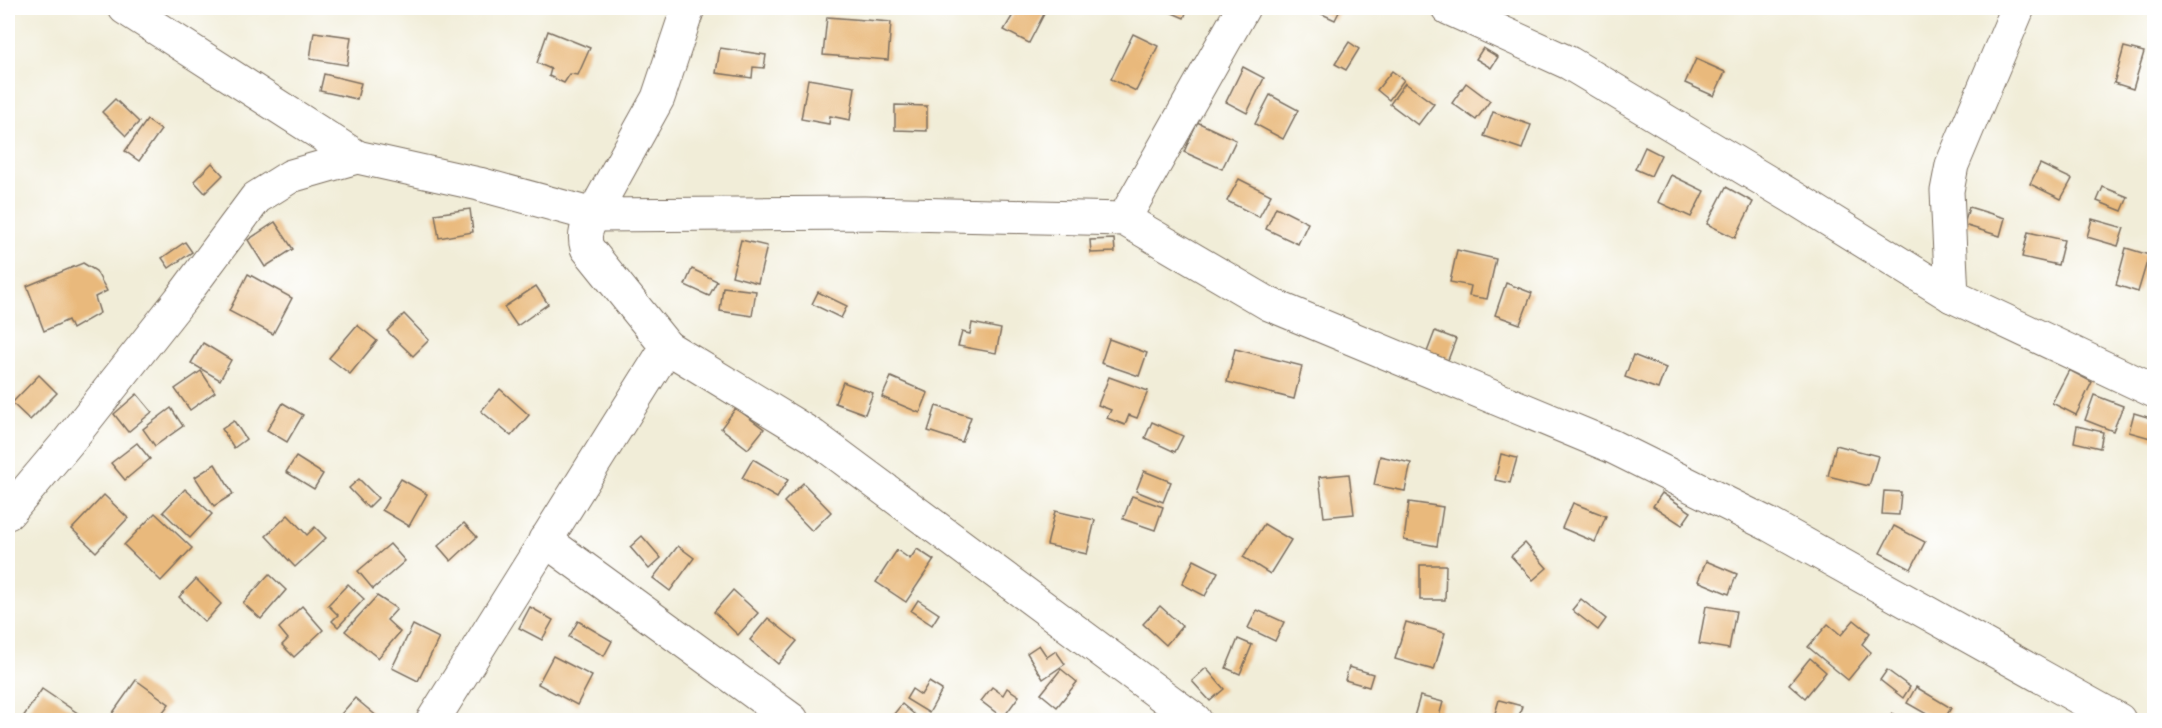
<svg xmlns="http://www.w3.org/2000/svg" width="2162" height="728" font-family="Delius,sans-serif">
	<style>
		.building { fill: #e9b97b }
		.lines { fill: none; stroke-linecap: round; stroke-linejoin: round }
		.minor-casing { stroke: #7b6e5f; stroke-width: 35 }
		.minor { stroke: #fff; stroke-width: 33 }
	</style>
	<rect width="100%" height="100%" fill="#fff"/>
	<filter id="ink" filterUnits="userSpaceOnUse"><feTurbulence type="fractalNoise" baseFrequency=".0167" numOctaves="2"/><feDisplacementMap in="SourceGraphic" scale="12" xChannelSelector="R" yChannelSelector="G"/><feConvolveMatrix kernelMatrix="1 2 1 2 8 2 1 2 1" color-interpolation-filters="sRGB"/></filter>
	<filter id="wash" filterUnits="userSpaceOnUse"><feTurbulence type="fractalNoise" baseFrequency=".008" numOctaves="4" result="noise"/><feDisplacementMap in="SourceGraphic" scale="24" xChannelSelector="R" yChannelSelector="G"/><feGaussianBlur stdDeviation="1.35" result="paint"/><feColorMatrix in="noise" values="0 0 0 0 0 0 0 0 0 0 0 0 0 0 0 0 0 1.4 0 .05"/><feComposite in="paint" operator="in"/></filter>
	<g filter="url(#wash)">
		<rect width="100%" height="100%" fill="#f1edd8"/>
		<g id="blocks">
			<g class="building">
				<polygon points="1017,8 1037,8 1045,12 1029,43 1004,30"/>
				<polygon points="1161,8 1188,8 1184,18"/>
				<polygon points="1309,8 1341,8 1335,20"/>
				<polygon points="827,17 891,22 888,60 823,55"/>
				<polygon points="548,31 590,48 578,75 570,74 564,83 549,76 551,69 537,63"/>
				<polygon points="314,32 351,37 347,65 310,59"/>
				<polygon points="1133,34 1158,46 1136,91 1111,79"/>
				<polygon points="1349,42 1359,49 1346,70 1335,64"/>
				<polygon points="2124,47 2144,52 2133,89 2114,83"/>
				<polygon points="720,48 766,55 764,68 753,67 752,78 716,73"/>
				<polygon points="1483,48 1498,57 1491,68 1476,59"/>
				<polygon points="1696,59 1725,72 1714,96 1685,83"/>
				<polygon points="1243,67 1264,78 1247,113 1226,102"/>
				<polygon points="1392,71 1404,80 1389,100 1377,90"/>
				<polygon points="324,74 361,83 357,99 320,91"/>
				<polygon points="808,79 855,87 850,120 830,116 829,124 801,119"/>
				<polygon points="1405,83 1434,104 1418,125 1390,104"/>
				<polygon points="1466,83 1490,101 1476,120 1452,103"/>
				<polygon points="1270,95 1298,110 1283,139 1255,124"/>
				<polygon points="115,99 139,122 126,136 102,112"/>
				<polygon points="895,105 927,106 927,131 895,130"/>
				<polygon points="1493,112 1531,125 1522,149 1484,136"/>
				<polygon points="147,120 161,130 139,161 125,151"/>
				<polygon points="1197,122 1236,140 1222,169 1184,152"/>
				<polygon points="1645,147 1661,155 1651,176 1635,169"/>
				<polygon points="212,163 223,175 205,193 194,181"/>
				<polygon points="2040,164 2072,179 2061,199 2030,184"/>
				<polygon points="1671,175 1704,191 1691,217 1658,202"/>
				<polygon points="1239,179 1271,195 1259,217 1227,201"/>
				<polygon points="1726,187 1753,202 1735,238 1707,224"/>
				<polygon points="2103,187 2128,197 2122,211 2097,201"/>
				<polygon points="1276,207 1308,223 1298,244 1266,229"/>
				<polygon points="1969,207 2005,218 2000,236 1964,225"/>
				<polygon points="470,209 473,232 439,238 435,214"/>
				<polygon points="2092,219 2124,228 2118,246 2087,237"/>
				<polygon points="275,222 293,249 265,267 248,240"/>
				<polygon points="2028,232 2064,240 2058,265 2022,257"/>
				<polygon points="1114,239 1115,252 1091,253 1090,240"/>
				<polygon points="741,240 767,246 758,283 732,276"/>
				<polygon points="185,242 192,252 169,268 162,258"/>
				<polygon points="2126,248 2149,255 2138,292 2116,285"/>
				<polygon points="1457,250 1496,259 1487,299 1469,296 1471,286 1450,282"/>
				<polygon points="83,263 96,271 107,291 95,297 100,313 72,329 68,320 44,331 27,286"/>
				<polygon points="692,269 717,281 709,296 685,285"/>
				<polygon points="248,274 292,298 273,334 229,311"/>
				<polygon points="1506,283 1532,293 1520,324 1495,315"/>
				<polygon points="536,286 548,304 517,326 504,307"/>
				<polygon points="723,287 756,291 752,316 720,311"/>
				<polygon points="818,292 847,306 841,318 812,304"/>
				<polygon points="404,314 429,340 413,356 387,331"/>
				<polygon points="972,323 1001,329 996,353 958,346 962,332 970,334"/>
				<polygon points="357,325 377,341 350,374 329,358"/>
				<polygon points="1435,331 1456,339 1448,360 1427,352"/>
				<polygon points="1109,339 1147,353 1139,376 1101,363"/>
				<polygon points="203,343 231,360 220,380 191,363"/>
				<polygon points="1235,349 1302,366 1294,399 1227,382"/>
				<polygon points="1633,355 1666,368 1658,389 1625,377"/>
				<polygon points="2069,370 2092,382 2076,415 2052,403"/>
				<polygon points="201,371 215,392 190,410 175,389"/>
				<polygon points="39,375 57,393 30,420 12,403"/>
				<polygon points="891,377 928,393 920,413 882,397"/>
				<polygon points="1109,377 1148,391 1137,418 1129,415 1125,425 1107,418 1111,410 1098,405"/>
				<polygon points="843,382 873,393 865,414 835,403"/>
				<polygon points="500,389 529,415 511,436 481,411"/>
				<polygon points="137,394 152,412 128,432 114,414"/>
				<polygon points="2094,395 2123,406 2113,431 2085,420"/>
				<polygon points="283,403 303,415 287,442 267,430"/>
				<polygon points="936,406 971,417 962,442 928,431"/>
				<polygon points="171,408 183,426 155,446 143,429"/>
				<polygon points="736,408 764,429 748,449 721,428"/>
				<polygon points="2134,413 2154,419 2154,439 2129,432"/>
				<polygon points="234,421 246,439 234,448 222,429"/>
				<polygon points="1152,422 1183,436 1175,452 1145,438"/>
				<polygon points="2077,426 2103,432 2100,448 2074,442"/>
				<polygon points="137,443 150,459 125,480 111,463"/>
				<polygon points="1836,445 1878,456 1869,486 1828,476"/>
				<polygon points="1501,454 1517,458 1510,483 1495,480"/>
				<polygon points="1380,456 1411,463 1405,491 1374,485"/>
				<polygon points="296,457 323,474 314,489 286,472"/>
				<polygon points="753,459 788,480 777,498 742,478"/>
				<polygon points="215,464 233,494 214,506 195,477"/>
				<polygon points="1144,471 1171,482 1163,502 1136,491"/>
				<polygon points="1349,474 1354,514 1324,517 1319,477"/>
				<polygon points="359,479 378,498 368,508 349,488"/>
				<polygon points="401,479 427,494 409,526 382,510"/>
				<polygon points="803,483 831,512 812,531 784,502"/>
				<polygon points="185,489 212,514 190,538 163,512"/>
				<polygon points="1884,491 1901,492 1899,515 1882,514"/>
				<polygon points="1662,493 1691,512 1682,525 1653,506"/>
				<polygon points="104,495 128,518 96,552 72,529"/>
				<polygon points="1132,496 1163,507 1155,530 1123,519"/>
				<polygon points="1409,502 1443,507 1437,546 1404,540"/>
				<polygon points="1573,503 1606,516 1595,542 1562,528"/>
				<polygon points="1055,511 1095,520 1087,554 1047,545"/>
				<polygon points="155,513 192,548 161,581 124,545"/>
				<polygon points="288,515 307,535 315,527 326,538 295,567 266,536"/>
				<polygon points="464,523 477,537 451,561 438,546"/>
				<polygon points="1264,524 1291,540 1270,574 1243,557"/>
				<polygon points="1894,526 1925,542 1911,569 1880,553"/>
				<polygon points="642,536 661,558 649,569 630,547"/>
				<polygon points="1525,543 1547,568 1533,580 1511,556"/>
				<polygon points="390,544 405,561 373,589 358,571"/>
				<polygon points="678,546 694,558 670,591 653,578"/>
				<polygon points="917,549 934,560 906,602 876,582 897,550 910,559"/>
				<polygon points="1194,560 1218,572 1205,596 1182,584"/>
				<polygon points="1706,561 1737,574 1729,594 1698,581"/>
				<polygon points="1420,565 1446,565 1445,600 1420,600"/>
				<polygon points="269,574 286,590 261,619 243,603"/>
				<polygon points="196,579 221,604 205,622 179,597"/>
				<polygon points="348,584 364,599 338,627 332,621 338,615 328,605"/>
				<polygon points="733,590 758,613 738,635 714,612"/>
				<polygon points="377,596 397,609 387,620 400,632 378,658 345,631"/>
				<polygon points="1581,599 1606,619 1598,630 1572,610"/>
				<polygon points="918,600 939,614 932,625 911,611"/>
				<polygon points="302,606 323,630 294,657 282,645 288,639 279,628"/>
				<polygon points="1160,606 1182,626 1166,645 1143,624"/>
				<polygon points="1706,606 1736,611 1729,649 1699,644"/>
				<polygon points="530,607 553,620 542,640 519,628"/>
				<polygon points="1257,610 1284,622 1275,641 1248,628"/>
				<polygon points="768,618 797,641 778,664 750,640"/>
				<polygon points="1854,620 1870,633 1862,644 1871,652 1848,680 1808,647 1828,624 1841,635"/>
				<polygon points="578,621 612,641 604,656 569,637"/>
				<polygon points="1406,622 1445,633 1434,670 1395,659"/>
				<polygon points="413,625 439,638 418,681 392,668"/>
				<polygon points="1238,639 1252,645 1240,674 1226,668"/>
				<polygon points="1039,645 1047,657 1056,651 1065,664 1043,679 1027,653"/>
				<polygon points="553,656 592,676 577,705 538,684"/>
				<polygon points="1810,658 1826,672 1805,698 1789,684"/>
				<polygon points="1349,667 1373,674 1369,687 1345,680"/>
				<polygon points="1206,668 1224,689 1210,701 1192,681"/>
				<polygon points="1061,669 1077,682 1057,707 1041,694"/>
				<polygon points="1887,670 1910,687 1903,698 1880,680"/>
				<polygon points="136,680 169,704 157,720 121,720 112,714"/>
				<polygon points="929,682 942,690 929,713 906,699 912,689 921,695"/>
				<polygon points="992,687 1003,695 1007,688 1019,696 1003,718 981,701"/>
				<polygon points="1916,687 1951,708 1944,720 1937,720 1907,703"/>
				<polygon points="42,689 79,714 75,720 28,720 23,717"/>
				<polygon points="1420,696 1443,702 1438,720 1413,720"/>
				<polygon points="355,698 379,718 377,720 336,720"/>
				<polygon points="1499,700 1522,706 1518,720 1493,720"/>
				<polygon points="902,704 921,720 889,720"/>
				<polygon points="1892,713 1901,720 1886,720"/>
			</g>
		</g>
	</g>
	<g filter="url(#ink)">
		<use href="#blocks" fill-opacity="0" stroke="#7b6e5f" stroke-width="1.5"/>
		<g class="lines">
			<defs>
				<g id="minor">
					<polyline points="125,8 357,157"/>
					<polyline points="1448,8 1569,63 1791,196 1952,296 2154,391"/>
					<polyline points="1124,219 1243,8"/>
					<polyline points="1952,296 1947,191 1952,165 2018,8"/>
					<polyline points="667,347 813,436 1195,720"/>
					<polyline points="8,513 68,442 180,300 256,198 291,176 357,157 479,184 593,215 864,213 1124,219 1269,304 1611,446 1770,525 2119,720"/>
					<polyline points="545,540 792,720"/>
					<path d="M433 720 667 347 587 248C583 235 587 227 593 215L658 98 688 8"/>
				</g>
			</defs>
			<use href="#minor" class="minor-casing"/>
			<use href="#minor" class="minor"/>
		</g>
	</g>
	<rect width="2162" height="728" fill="none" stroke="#fff" stroke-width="30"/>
</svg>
